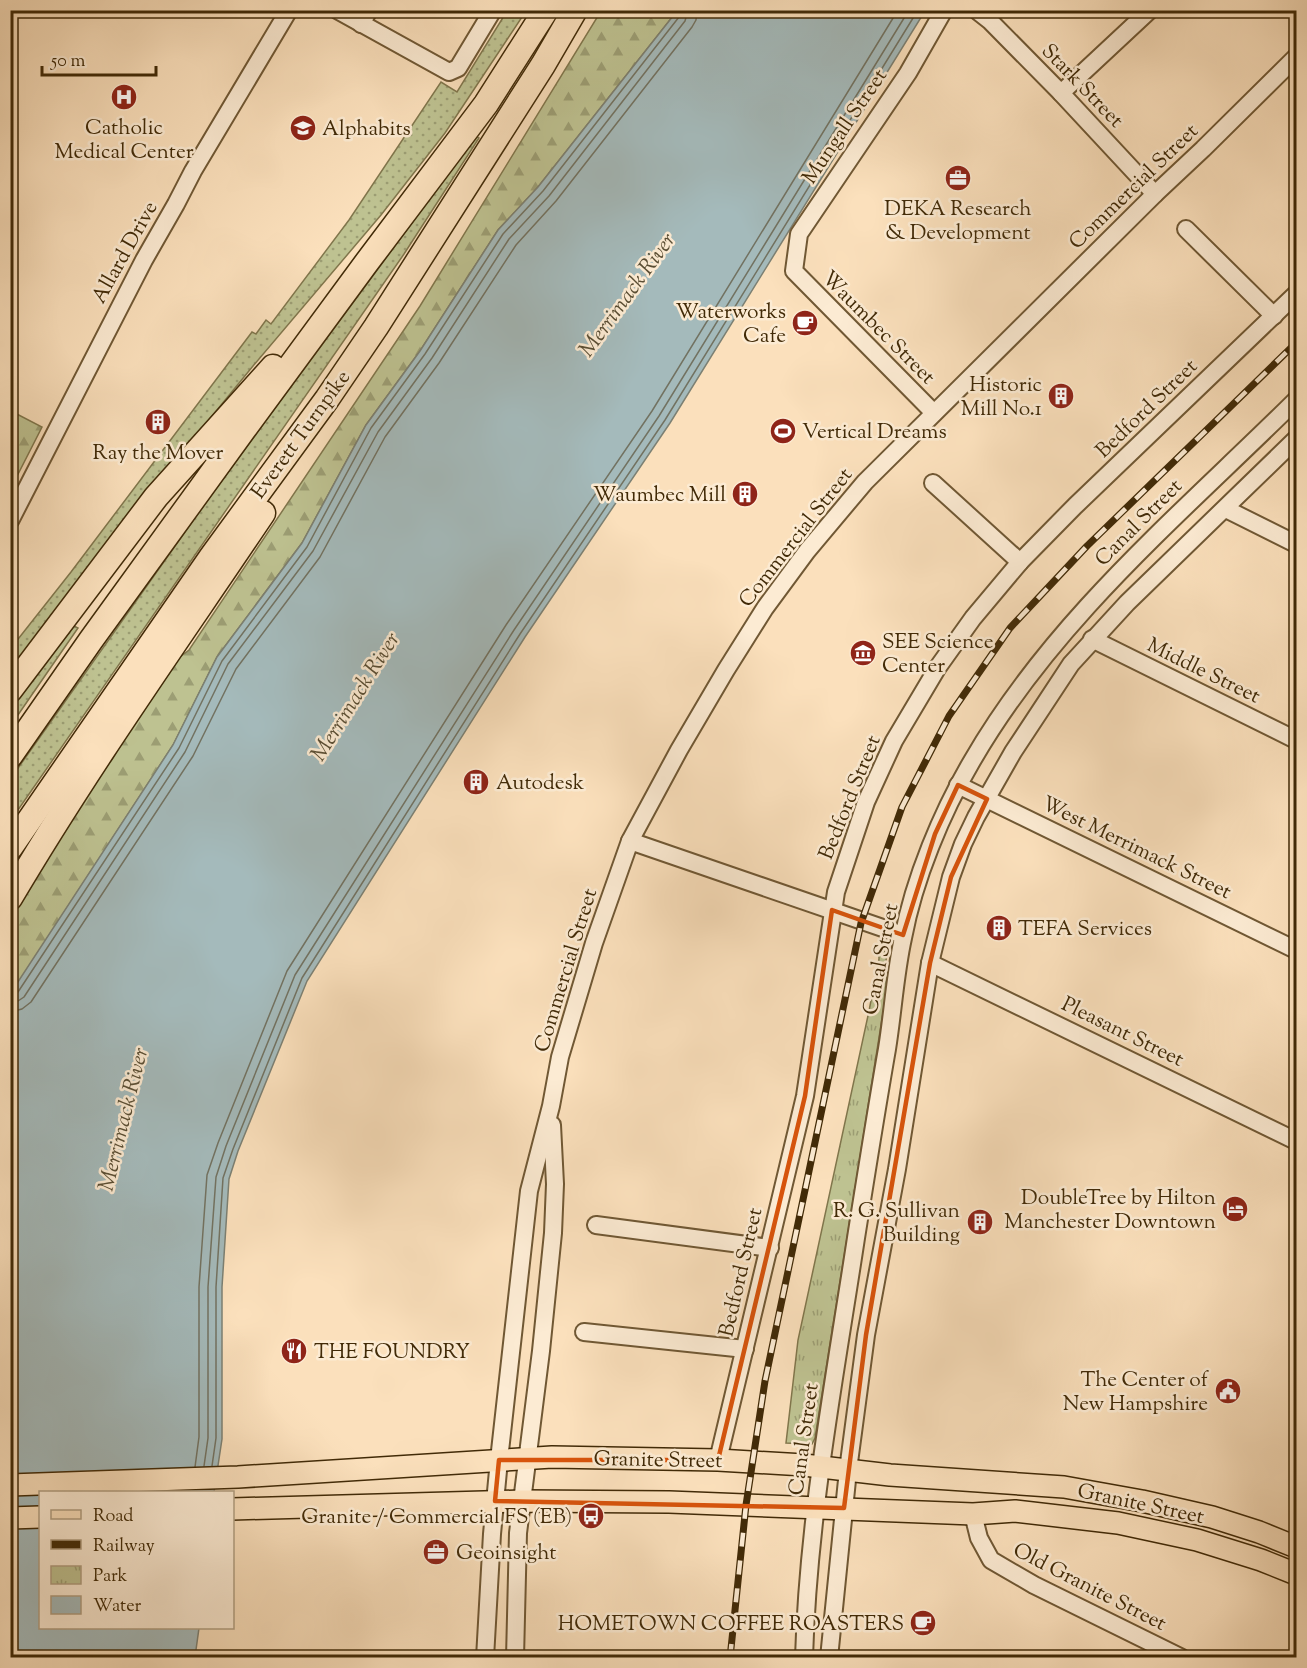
<svg xmlns="http://www.w3.org/2000/svg" width="1307" height="1668" font-family="'Sorts Mill Goudy',serif">
	<style>
		.grass { fill: url(#grass-dots); stroke: #80764c; stroke-width: 1.5 }
		.forest { fill: url(#forest-firs); stroke: #80764c; stroke-width: 1.5 }
		.park { fill: url(#park-tufts); stroke: #80764c; stroke-width: 1.5 }
		.water { fill: #a4babb; stroke: #7c8073; stroke-width: 1.5 }
		.lines { fill: none; stroke-linecap: round; stroke-linejoin: round }
		.shore { stroke: #727261; stroke-width: 1.5 }
		.minor-casing { stroke: #705834; stroke-width: 20 }
		.major-casing { stroke: #412a07; stroke-width: 24 }
		.highway-casing { stroke: #412a07; stroke-width: 27 }
		.minor { stroke: #fcebd3; stroke-width: 16 }
		.major { stroke: #fbe0bc; stroke-width: 21 }
		.highway { stroke: #fbe0bc; stroke-width: 24 }
		.rail-casing { stroke: #412a07; stroke-width: 7 }
		.rail { stroke: #fcebd3; stroke-width: 4.5; stroke-dasharray: 14; stroke-linecap: butt }
		.marked { fill: none; stroke: #d7540c; stroke-width: 4.5; stroke-linejoin: round }
		.labels { text-anchor: middle; stroke-width: 5; stroke-linejoin: round; paint-order: stroke }
		.street-label { font-size: 21px; fill: #412a07; stroke: #fcebd3 }
		.poi-label { font-size: 21px; fill: #412a07; stroke: #fcebd3; text-anchor: end }
		.water-label { font-size: 22px; font-style: italic; fill: #5a4e34; stroke: #fcebd3 }
	</style>
	<defs>
		<pattern id="grass-dots" width="8" height="8" patternUnits="userSpaceOnUse" patternTransform="scale(1.5)"><rect width="8" height="8" fill="#bec291"/><path d="M2 2h.1M6 6h.1" fill="none" stroke="#9c9e74" stroke-width="1.8" stroke-linecap="round"/></pattern>
		<pattern id="forest-firs" width="22" height="20" patternUnits="userSpaceOnUse" patternTransform="scale(1.5)"><rect width="22" height="20" fill="#bec291"/><path d="M5 1l3.5 6h-7zM16 11l3.5 6h-7z" fill="#9c9e74"/></pattern>
		<pattern id="park-tufts" width="24" height="20" patternUnits="userSpaceOnUse" patternTransform="scale(1.5)"><rect width="24" height="20" fill="#bec291"/><path d="M3 7l-1-3M5 7V3M7 7l1-3M15 17l-1-3M17 17v-4M19 17l1-3" fill="none" stroke="#9c9e74"/></pattern>
	</defs>
	<rect width="100%" height="100%" fill="#fbe0bc"/>
	<filter id="stains"><feTurbulence type="fractalNoise" baseFrequency=".00333" numOctaves="4"/><feColorMatrix values="0 0 0 0 .2 0 0 0 0 .09 0 0 0 0 .02 0 0 0 .5 -.17"/></filter>
	<radialGradient id="worn" r=".72"><stop offset=".6" stop-color="#630" stop-opacity="0"/><stop offset="1" stop-color="#630" stop-opacity=".3"/></radialGradient>
	<g class="grass">
		<polygon points="507,11 526,11 445,133 381,215 253,366 131,515 11,675 11,648 71,572 252,332 256,334 266,320 271,324 349,220 441,82 457,92"/>
		<polygon points="476,136 479,138 404,254 11,820 11,778 214,491"/>
		<polygon points="72,625 78,628 11,725 11,699"/>
	</g>
	<g class="forest">
		<polygon points="601,11 677,11 538,187 498,230 420,351 366,425 302,543 217,657 173,745 11,994 11,917 55,842 167,667 189,650 420,306"/>
		<polygon points="11,411 42,427 11,488"/>
	</g>
	<path class="park" d="M879 945C889 953 886 961 885 973L889 975 815 1438 812 1444 786 1443 798 1340 869 1011 879 959Z"/>
	<polygon class="water" points="677,11 925,11 670,423 525,637 307,981 238,1151 229,1179 222,1287 222,1439 214,1492 40,1492 40,1628 199,1628 195,1657 11,1658 10,994 173,745 217,657 302,543 366,425 420,351 498,230 538,187"/>
	<g class="lines">
		<g class="shore">
			<polyline points="10,995 18,992 179,748 222,661 307,547 371,428 425,354 503,234 543,191 679,17 681,10"/>
			<polyline points="10,1003 18,1001 24,997 185,752 228,664 313,551 378,432 432,358 509,239 549,196 685,21 688,10"/>
			<polyline points="10,1012 22,1009 31,1002 193,756 236,669 320,557 385,437 439,363 516,245 556,201 692,27 696,20 697,10"/>
			<polyline points="204,1466 208,1438 208,1287 216,1177 226,1146 295,975 514,630 659,416 909,10"/>
			<polyline points="212,1466 216,1438 216,1287 223,1178 233,1149 302,978 520,634 665,420 918,10"/>
			<polyline points="195,1467 199,1437 199,1287 207,1175 218,1143 287,971 506,625 652,411 898,10"/>
		</g>
		<defs>
			<g id="minor">
				<polyline points="337,10 449,72 458,68 493,10"/>
				<polyline points="976,10 990,21 1061,93 1155,194"/>
				<polyline points="361,24 369,10"/>
				<polyline points="1061,93 1150,10"/>
				<polyline points="1186,229 1274,316"/>
				<polyline points="934,413 794,271 799,234 908,73 944,10"/>
				<polyline points="933,483 1020,562"/>
				<polyline points="1226,509 1296,544"/>
				<polyline points="10,521 144,260 176,204 193,171 289,10"/>
				<polyline points="1092,639 1296,740"/>
				<polyline points="958,785 1296,950"/>
				<polyline points="630,841 903,935"/>
				<polyline points="930,963 1296,1141"/>
				<polyline points="596,1225 770,1248"/>
				<polyline points="584,1332 745,1349"/>
				<polyline points="718,1460 805,1096 836,892 866,802 894,741 938,667 973,618 1020,562 1075,506 1296,294"/>
				<polyline points="973,1514 979,1538 991,1560 1034,1585 1182,1658"/>
				<polyline points="485,1658 492,1534 499,1460 529,1191 551,1106 560,1057 594,943 630,841 679,750 726,670 765,608 807,551 865,482 1155,194 1203,149 1296,57"/>
				<polyline points="515,1658 518,1533 541,1351 553,1233 555,1184 552,1125"/>
				<path d="M804 1658C808 1516 835 1377 856 1238 866 1175 876 1112 887 1049 893 1012 895 974 903 938 914 879 942 812 972 761 1054 619 1181 514 1296 400"/>
				<polyline points="829,1658 848,1470 866,1335 897,1169 930,963 951,877 963,844 976,817 1013,752 1071,664 1127,603 1296,439"/>
			</g>
			<g id="major">
				<polyline points="10,1485 238,1477 552,1457 718,1460 804,1465 890,1475 1064,1487 1142,1501 1212,1517 1259,1532 1296,1547"/>
				<polyline points="232,1509 522,1501 669,1502 973,1514 1015,1511 1118,1523 1197,1540 1261,1560 1296,1574"/>
				<polyline points="10,1518 40,1517"/>
			</g>
			<g id="highway">
				<polyline points="10,690 156,497 273,367"/>
				<polyline points="10,756 91,640 244,429 367,262 486,104 546,10"/>
				<polyline points="10,848 212,556 327,399 376,327 543,65 575,10"/>
				<path d="M10 898C88 766 177 641 263 513"/>
			</g>
		</defs>
		<use href="#minor" class="minor-casing"/>
		<use href="#major" class="major-casing"/>
		<use href="#highway" class="highway-casing"/>
		<use href="#minor" class="minor"/>
		<use href="#major" class="major"/>
		<use href="#highway" class="highway"/>
		<defs>
			<polyline id="rail" points="730,1658 746,1505 765,1381 861,923 902,807 949,716 1010,628 1087,546 1296,343"/>
		</defs>
		<use href="#rail" class="rail-casing"/>
		<use href="#rail" class="rail"/>
	</g>
	<path class="marked" d="M958 785 987 799 951 877 930 963 866 1335 844 1508 495 1501 499 1460H718L805 1096 832 910 903 935 935 834Z"/>
	<defs>
		<symbol id="hospital-disc" viewBox="-11 -11 22 22"><circle r="9.5" fill="#8f2418" stroke="#fcebd3"/><path d="M-5-5h3v3.5h4V-5h3V5h-3V1.5h-4V5h-3Z" fill="#fff"/></symbol>
		<symbol id="school-disc" viewBox="-11 -11 22 22"><circle r="9.5" fill="#8f2418" stroke="#fcebd3"/><path d="M0-5L7-2L0 1L-7-2ZM-4 1L0 2.5L4 1V4Q0 6-4 4Z" fill="#fff"/></symbol>
		<symbol id="office-disc" viewBox="-11 -11 22 22"><circle r="9.5" fill="#8f2418" stroke="#fcebd3"/><path d="M-6-3h4V-5.5h4V-3h4V5H-6ZM-1-4.5V-3h2v-1.5ZM-6 0V1H6V0Z" fill="#fff"/></symbol>
		<symbol id="cafe-disc" viewBox="-11 -11 22 22"><circle r="9.5" fill="#8f2418" stroke="#fcebd3"/><path d="M-5.5-4.5H6V0H3Q3 3.5 0 3.5H-2.5Q-5.5 3.5-5.5 0ZM3-3.2v2h1.7v-2ZM-6 4.5H4V6H-6Z" fill="#fff"/></symbol>
		<symbol id="building-disc" viewBox="-11 -11 22 22"><circle r="9.5" fill="#8f2418" stroke="#fcebd3"/><path d="M-4-6H4V6H1V3H-1V6H-4ZM-2.5-4.3h1.7v1.8h-1.7ZM.8-4.3h1.7v1.8H.8ZM-2.5-1h1.7V.8h-1.7ZM.8-1h1.7V.8H.8Z" fill="#fff"/></symbol>
		<symbol id="stadium-disc" viewBox="-11 -11 22 22"><circle r="9.5" fill="#8f2418" stroke="#fcebd3"/><path d="M0-5a6.5 5 0 1 0 0 10a6.5 5 0 1 0 0-10ZM-3.5-1.8h7v3.6h-7Z" fill="#fff"/></symbol>
		<symbol id="museum-disc" viewBox="-11 -11 22 22"><circle r="9.5" fill="#8f2418" stroke="#fcebd3"/><path d="M0-6L6-3V-2H-6V-3ZM-5-1h2V3h-2ZM-1-1h2V3h-2ZM3-1h2V3H3ZM-6 4H6V6H-6Z" fill="#fff"/></symbol>
		<symbol id="hotel-disc" viewBox="-11 -11 22 22"><circle r="9.5" fill="#8f2418" stroke="#fcebd3"/><path d="M-6-4.5h1.5V1H6V5H4.5V3h-9V5H-6ZM-4 0a1.8 1.8 0 1 1 3.6 0ZM.5 0V-2.5h3Q6-2.5 6 0Z" fill="#fff"/></symbol>
		<symbol id="restaurant-disc" viewBox="-11 -11 22 22"><circle r="9.5" fill="#8f2418" stroke="#fcebd3"/><path d="M-5-6h1v4h1v-4h1v4h1v-4h1v5L-1.5 .5V6h-2V.5L-5-1ZM5-6V6H3V1.5H1.5Q1.5-4 5-6Z" fill="#fff"/></symbol>
		<symbol id="civic-disc" viewBox="-11 -11 22 22"><circle r="9.5" fill="#8f2418" stroke="#fcebd3"/><path d="M-.6-6.5H3V-4.5H.6V-3L4-1V1h2V6H-6V1h2V-1L-.6-3ZM-1.2 2.5V6h2.4V2.5Z" fill="#fff"/></symbol>
		<symbol id="bus-disc" viewBox="-11 -11 22 22"><circle r="9.5" fill="#8f2418" stroke="#fcebd3"/><path d="M-5-6H5V4H4V6H2V4H-2V6H-4V4H-5ZM-3.5-4V0h7V-4ZM-3.5 1.2v1.5H-2V1.2ZM2 1.2v1.5H3.5V1.2Z" fill="#fff"/></symbol>
	</defs>
	<g fill-rule="evenodd">
		<use href="#hospital-disc" x="109" y="82" width="30" height="30"/>
		<use href="#school-disc" x="288" y="113" width="30" height="30"/>
		<use href="#office-disc" x="943" y="163" width="30" height="30"/>
		<use href="#cafe-disc" x="790" y="308" width="30" height="30"/>
		<use href="#building-disc" x="1046" y="381" width="30" height="30"/>
		<use href="#building-disc" x="143" y="407" width="30" height="30"/>
		<use href="#stadium-disc" x="768" y="416" width="30" height="30"/>
		<use href="#building-disc" x="730" y="479" width="30" height="30"/>
		<use href="#museum-disc" x="848" y="638" width="30" height="30"/>
		<use href="#building-disc" x="461" y="767" width="30" height="30"/>
		<use href="#building-disc" x="984" y="913" width="30" height="30"/>
		<use href="#hotel-disc" x="1220" y="1194" width="30" height="30"/>
		<use href="#building-disc" x="965" y="1207" width="30" height="30"/>
		<use href="#restaurant-disc" x="279" y="1336" width="30" height="30"/>
		<use href="#civic-disc" x="1213" y="1376" width="30" height="30"/>
		<use href="#bus-disc" x="576" y="1501" width="30" height="30"/>
		<use href="#office-disc" x="421" y="1537" width="30" height="30"/>
		<use href="#cafe-disc" x="908" y="1608" width="30" height="30"/>
	</g>
	<g class="labels">
		<g class="street-label">
			<text transform="translate(1083 85) rotate(46)" y="7">Stark Street</text>
			<text transform="translate(844 126) rotate(-56)" y="7">Mungall Street</text>
			<text transform="translate(1133 186) rotate(-44)" y="7">Commercial Street</text>
			<text transform="translate(124 252) rotate(-61)" y="7">Allard Drive</text>
			<text transform="translate(879 327) rotate(45)" y="7">Waumbec Street</text>
			<text transform="translate(1146 408) rotate(-44)" y="7">Bedford Street</text>
			<text transform="translate(300 434) rotate(-54)" y="7">Everett Turnpike</text>
			<text transform="translate(1138 522) rotate(-45)" y="7">Canal Street</text>
			<text transform="translate(795 537) rotate(-52)" y="7">Commercial Street</text>
			<text transform="translate(1204 670) rotate(26)" y="7">Middle Street</text>
			<text transform="translate(849 797) rotate(-68)" y="7">Bedford Street</text>
			<text transform="translate(1137 847) rotate(26)" y="7">West Merrimack Street</text>
			<text transform="translate(880 959) rotate(-79)" y="7">Canal Street</text>
			<text transform="translate(565 970) rotate(-73)" y="7">Commercial Street</text>
			<text transform="translate(1123 1031) rotate(26)" y="7">Pleasant Street</text>
			<text transform="translate(740 1272) rotate(-77)" y="7">Bedford Street</text>
			<text transform="translate(803 1439) rotate(-82)" y="7">Canal Street</text>
			<text transform="translate(658 1459) rotate(1)" y="7">Granite Street</text>
			<text transform="translate(1141 1503) rotate(12)" y="7">Granite Street</text>
			<text transform="translate(1090 1586) rotate(27)" y="7">Old Granite Street</text>
		</g>
		<g class="poi-label">
			<text x="124" y="134" text-anchor="middle">Catholic<tspan x="124" dy="24">Medical Center</tspan></text>
			<text x="322" y="135" text-anchor="start">Alphabits</text>
			<text x="958" y="215" text-anchor="middle">DEKA Research<tspan x="958" dy="24">&amp; Development</tspan></text>
			<text x="786" y="318">Waterworks<tspan x="786" dy="24">Cafe</tspan></text>
			<text x="1042" y="391">Historic<tspan x="1042" dy="24">Mill No.1</tspan></text>
			<text x="802" y="438" text-anchor="start">Vertical Dreams</text>
			<text x="158" y="459" text-anchor="middle">Ray the Mover</text>
			<text x="726" y="501">Waumbec Mill</text>
			<text x="882" y="648" text-anchor="start">SEE Science<tspan x="882" dy="24">Center</tspan></text>
			<text x="496" y="789" text-anchor="start">Autodesk</text>
			<text x="1018" y="935" text-anchor="start">TEFA Services</text>
			<text x="1216" y="1204">DoubleTree by Hilton<tspan x="1216" dy="24">Manchester Downtown</tspan></text>
			<text x="960" y="1217">R. G. Sullivan<tspan x="960" dy="24">Building</tspan></text>
			<text x="314" y="1358" text-anchor="start">THE FOUNDRY</text>
			<text x="1208" y="1386">The Center of<tspan x="1208" dy="24">New Hampshire</tspan></text>
			<text x="572" y="1523">Granite / Commercial FS (EB)</text>
			<text x="456" y="1559" text-anchor="start">Geoinsight</text>
			<text x="904" y="1630">HOMETOWN COFFEE ROASTERS</text>
		</g>
		<g class="water-label">
			<text transform="translate(626 294) rotate(-54)" y="8">Merrimack River</text>
			<text transform="translate(354 696) rotate(-58)" y="8">Merrimack River</text>
			<text transform="translate(122 1119) rotate(-76)" y="8">Merrimack River</text>
		</g>
	</g>
	<rect width="1307" height="1668" fill="none" stroke="#fbe0bc" stroke-width="36"/>
	<rect x="12" y="12" width="1283" height="1644" fill="none" stroke="#412a07" stroke-width="3"/>
	<rect x="18" y="18" width="1271" height="1632" fill="none" stroke="#412a07" stroke-width="1.5"/>
	<rect x="39" y="1491" width="195" height="138" fill="#fcebd3" stroke="#b19e81" stroke-width="1.5"/>
	<rect x="51" y="1510" width="30" height="9" fill="#fbe0bc" stroke="#b19e81" stroke-width="1.5"/>
	<text x="93" y="1521" font-size="18" fill="#412a07">Road</text>
	<rect x="51" y="1540" width="30" height="9" fill="#412a07" stroke="#b19e81" stroke-width="1.5"/>
	<text x="93" y="1551" font-size="18" fill="#412a07">Railway</text>
	<rect x="51" y="1566" width="30" height="18" fill="url(#park-tufts)" stroke="#b19e81" stroke-width="1.5"/>
	<text x="93" y="1581" font-size="18" fill="#412a07">Park</text>
	<rect x="51" y="1596" width="30" height="18" fill="#a4babb" stroke="#b19e81" stroke-width="1.5"/>
	<text x="93" y="1611" font-size="18" fill="#412a07">Water</text>
	<path d="M42 66v9h114v-9" fill="none" stroke="#412a07" stroke-width="3"/>
	<text x="51" y="66" font-size="18" fill="#412a07" stroke="#fcebd3" stroke-width="4.5" paint-order="stroke">50 m</text>
	<rect width="100%" height="100%" filter="url(#stains)"/>
	<rect width="100%" height="100%" fill="url(#worn)"/>
</svg>
